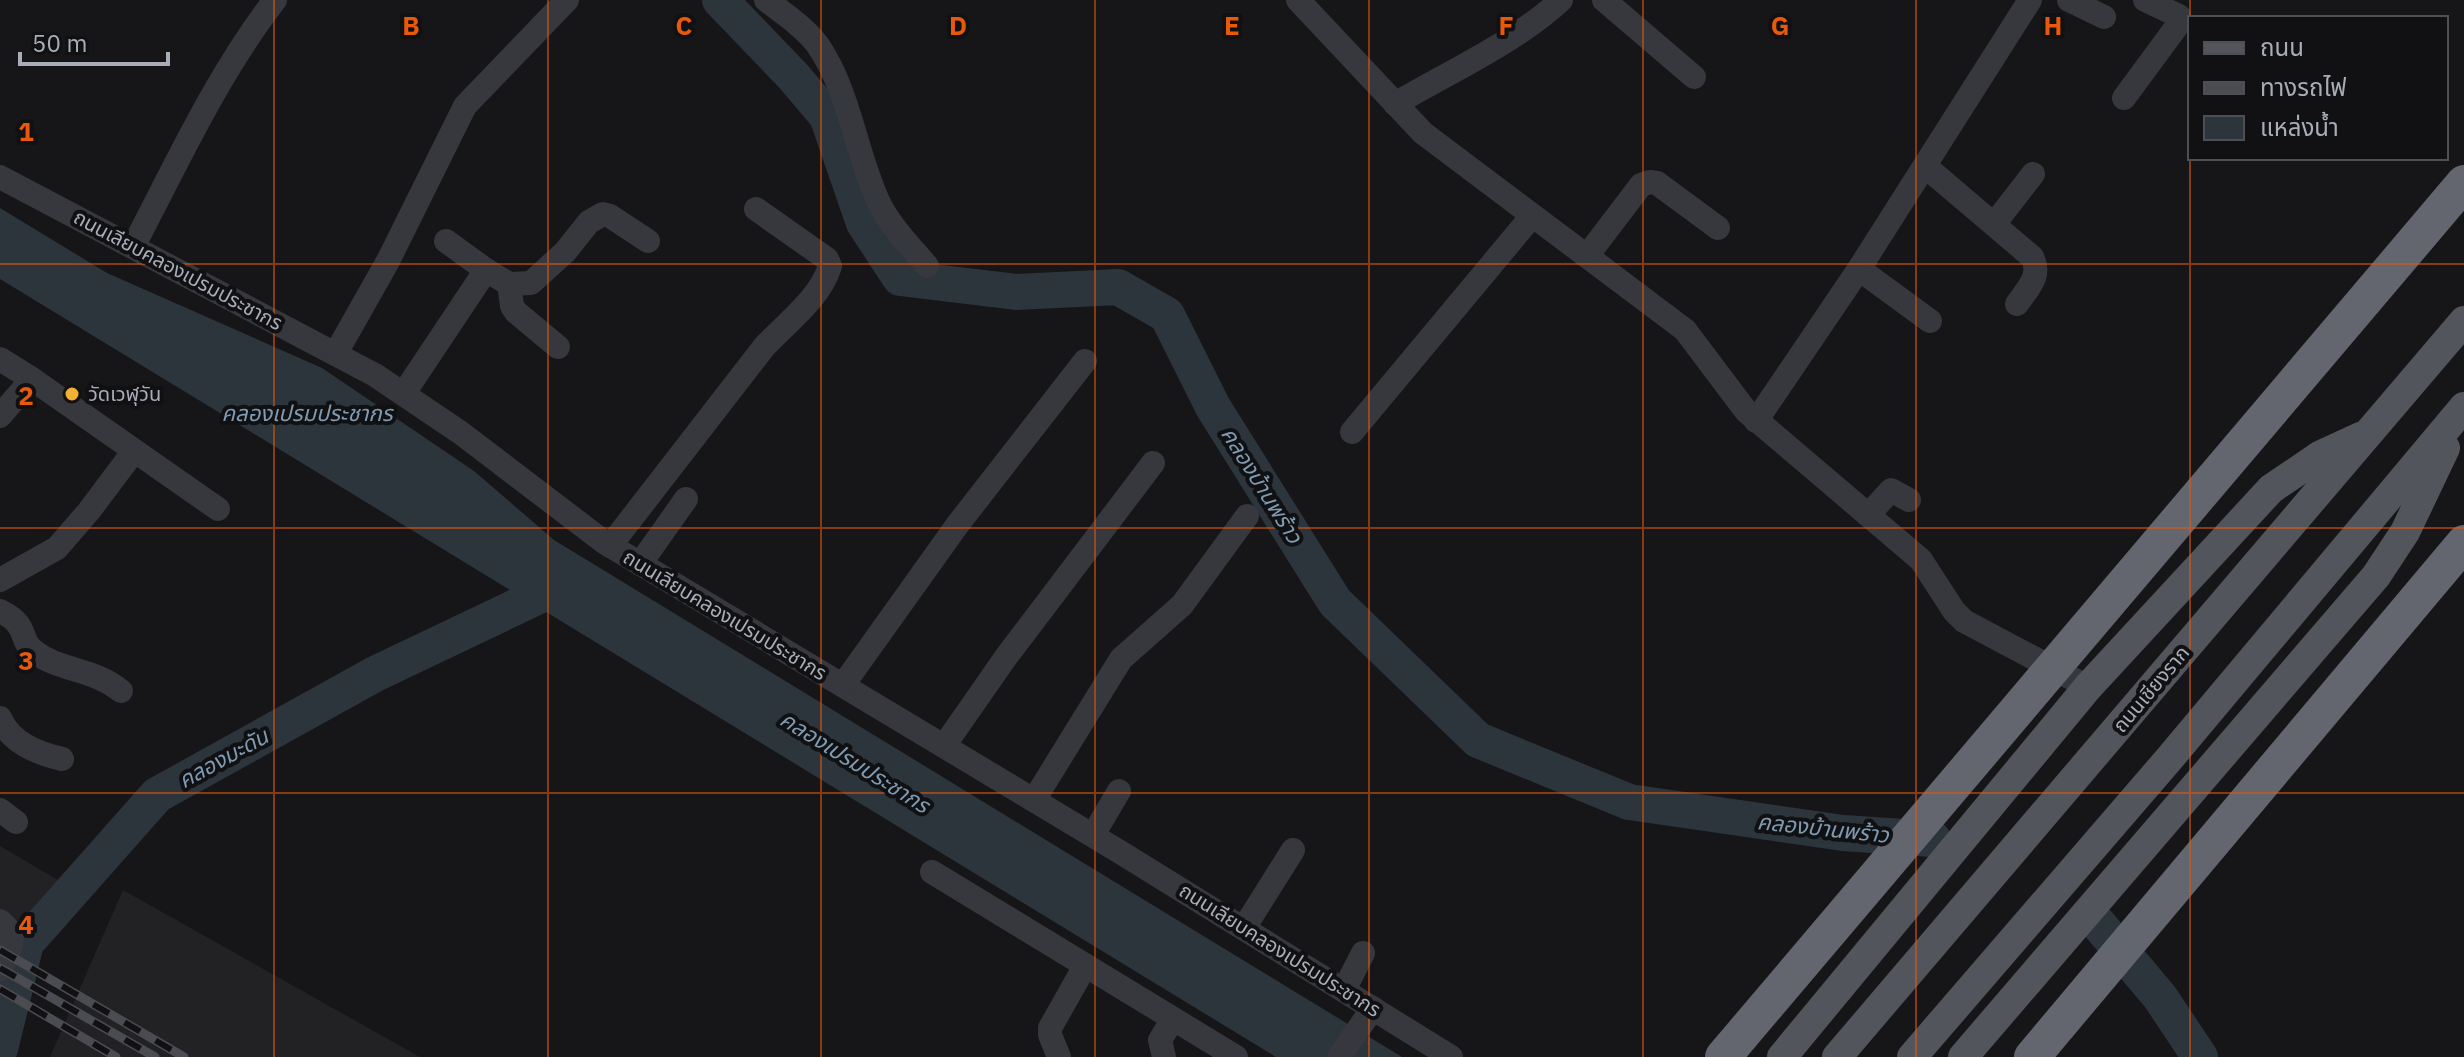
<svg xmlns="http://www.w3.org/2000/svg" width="2464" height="1057" font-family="'IBM Plex Sans','Noto Sans Thai',sans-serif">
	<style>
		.built { fill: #222225 }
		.water { fill: #2c353c }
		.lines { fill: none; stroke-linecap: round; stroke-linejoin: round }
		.river { stroke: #2c353c; stroke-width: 36 }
		.minor { stroke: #37383d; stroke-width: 24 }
		.major { stroke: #53555c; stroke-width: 30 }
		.highway { stroke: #63666e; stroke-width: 36 }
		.rail-casing { stroke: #4a4c52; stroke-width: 9 }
		.rail { stroke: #111113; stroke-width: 6; stroke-dasharray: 18; stroke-linecap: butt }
		.highway-bridge { stroke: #63666e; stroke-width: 36 }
		.grid { fill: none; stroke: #e8590c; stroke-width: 2; stroke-opacity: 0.55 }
		.poi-dot { fill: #f2b134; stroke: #111113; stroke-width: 3 }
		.labels { text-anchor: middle; stroke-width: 8; stroke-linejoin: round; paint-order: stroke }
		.street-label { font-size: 20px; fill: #a8adb8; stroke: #111113 }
		.poi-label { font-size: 20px; fill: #a8adb8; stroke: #111113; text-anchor: start }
		.water-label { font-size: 22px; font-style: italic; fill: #7f9bb3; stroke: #111113 }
		.grid-label { font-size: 26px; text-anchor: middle; font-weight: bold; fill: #e8590c; stroke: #111113; stroke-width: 8; stroke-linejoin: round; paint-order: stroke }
	</style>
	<rect width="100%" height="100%" fill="#161618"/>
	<g class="built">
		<polygon points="0,846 58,880 0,993"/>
		<polygon points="123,890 420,1057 50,1057"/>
	</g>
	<polygon class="water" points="0,208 107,273 322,368 474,471 554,540 1402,1057 1276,1057 0,279"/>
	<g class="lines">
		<g class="river">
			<polyline points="720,0 793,76 827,116 864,223 900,278 1016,292 1118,287 1167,315 1213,407 1335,602 1478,740 1629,802 1843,833 1933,839"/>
			<polyline points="2095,920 2160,997 2200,1057"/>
			<polyline points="0,1049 26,943 157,795 375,674 564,584"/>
		</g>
		<g class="minor">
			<path d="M766 0C783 13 804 27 817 44 850 91 855 152 879 203 891 227 910 246 927 266"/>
			<polyline points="1298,0 1423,133 1685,330 1746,411 1921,560 1954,611 1964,621 2088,687"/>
			<polyline points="1604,0 1694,77"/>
			<polyline points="2069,0 2104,17"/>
			<polyline points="2124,98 2180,22 2179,16 2145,0"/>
			<path d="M1395 104C1449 72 1516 42 1561 0"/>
			<path d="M1925 166 2032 257C2042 276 2028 288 2017 304"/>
			<polyline points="0,177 375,375 461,433 604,542 1120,852 1451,1057"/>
			<polyline points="1995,223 2033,174"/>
			<polyline points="446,241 486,270"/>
			<path d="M133 247C177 163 217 75 275 0"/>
			<polyline points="1587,256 1641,185 1650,182 1657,183 1718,228"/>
			<polyline points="1859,269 1930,321"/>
			<polyline points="509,284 512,306 516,312 558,347"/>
			<polyline points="336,353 388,261 465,106 567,0"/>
			<polyline points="0,359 32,379 218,509"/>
			<polyline points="404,393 486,270 509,284 531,283 565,252 589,222 603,214 610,216 648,241"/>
			<polyline points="0,416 32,379"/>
			<polyline points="1756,421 1859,269 2030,0"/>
			<polyline points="1352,432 1532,216"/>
			<polyline points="1868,515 1891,490 1909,500"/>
			<path d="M610 546 764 347C786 323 820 299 830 266L827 259 756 209"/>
			<polyline points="640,564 686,499"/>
			<polyline points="0,580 57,548 89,511 134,451"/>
			<path d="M0 611C31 626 17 639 35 652 59 671 93 668 121 691"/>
			<polyline points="843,685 958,524 1085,361"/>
			<path d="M0 718C11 743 37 753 62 759"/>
			<polyline points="944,746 1006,657 1153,463"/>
			<polyline points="1034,800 1121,659 1182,605 1247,516"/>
			<polyline points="0,810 16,822"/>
			<polyline points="1093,835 1119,791"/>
			<polyline points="932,872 1236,1057"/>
			<path d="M0 921C21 938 10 948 0 969"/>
			<polyline points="1244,928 1293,850"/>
			<polyline points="1344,990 1363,953"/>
			<polyline points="1059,1057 1050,1035 1050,1028 1085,966"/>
			<polyline points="1164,1057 1160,1040 1173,1019"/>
			<polyline points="1339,1057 1373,1008"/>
		</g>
		<g class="major">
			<polyline points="1782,1057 2088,687 2271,489 2321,455 2360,437"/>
			<polyline points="1837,1057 2464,321"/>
			<polyline points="1912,1057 2169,759 2464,407"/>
			<polyline points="1963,1057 2376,576 2405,532 2445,448"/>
		</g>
		<polyline class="highway" points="2032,1057 2464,543"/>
		<defs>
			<g id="rail">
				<polyline points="0,950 184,1057"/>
				<polyline points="0,968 155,1057"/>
				<polyline points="0,989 116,1057"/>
			</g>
		</defs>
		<use href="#rail" class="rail-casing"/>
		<use href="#rail" class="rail"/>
		<polyline class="highway-bridge" points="1723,1057 2464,183"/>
	</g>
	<path class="grid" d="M274 0V1057M548 0V1057M821 0V1057M1095 0V1057M1369 0V1057M1643 0V1057M1916 0V1057M2190 0V18M2190 158V1057M0 264H2464M0 528H2464M0 793H2464"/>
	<circle class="poi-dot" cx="72" cy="394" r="8"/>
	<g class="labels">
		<g class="street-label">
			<text transform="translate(178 270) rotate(28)" y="7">ถนนเลียบคลองเปรมประชากร</text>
			<text transform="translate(725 615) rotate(31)" y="7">ถนนเลียบคลองเปรมประชากร</text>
			<text transform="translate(2151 689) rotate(-50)" y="7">ถนนเชียงราก</text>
			<text transform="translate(1280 950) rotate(32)" y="7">ถนนเลียบคลองเปรมประชากร</text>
		</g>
		<g class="poi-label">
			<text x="88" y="401">วัดเวฬุวัน</text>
		</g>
		<g class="water-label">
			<text x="307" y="421">คลองเปรมประชากร</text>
			<text transform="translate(1262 485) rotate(58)" y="8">คลองบ้านพร้าว</text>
			<text transform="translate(223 758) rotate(-29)" y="8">คลองมะดัน</text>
			<text transform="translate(855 762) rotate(32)" y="8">คลองเปรมประชากร</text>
			<text transform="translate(1823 828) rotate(6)" y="8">คลองบ้านพร้าว</text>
		</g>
	</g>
	<g class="grid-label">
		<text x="411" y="35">B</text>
		<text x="684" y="35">C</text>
		<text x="958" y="35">D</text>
		<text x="1232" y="35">E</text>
		<text x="1506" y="35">F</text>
		<text x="1780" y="35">G</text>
		<text x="2053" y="35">H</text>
		<text x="26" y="141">1</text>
		<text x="26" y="405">2</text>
		<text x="26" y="670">3</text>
		<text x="26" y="934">4</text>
	</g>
	<rect x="2188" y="16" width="260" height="144" fill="#111113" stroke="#4d4f55" stroke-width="2"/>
	<rect x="2204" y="42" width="40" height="12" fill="#53555c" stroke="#4d4f55" stroke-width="2"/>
	<text x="2260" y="56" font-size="24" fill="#a8adb8">ถนน</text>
	<rect x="2204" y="82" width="40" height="12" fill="#4a4c52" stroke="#4d4f55" stroke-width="2"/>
	<text x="2260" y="96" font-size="24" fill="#a8adb8">ทางรถไฟ</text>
	<rect x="2204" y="116" width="40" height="24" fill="#2c353c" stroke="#4d4f55" stroke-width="2"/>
	<text x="2260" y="136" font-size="24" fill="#a8adb8">แหล่งน้ำ</text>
	<path d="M20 52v12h148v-12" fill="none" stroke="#a8adb8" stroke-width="4"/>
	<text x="32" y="52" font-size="24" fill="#a8adb8" stroke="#111113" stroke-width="6" paint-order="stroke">50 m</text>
</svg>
